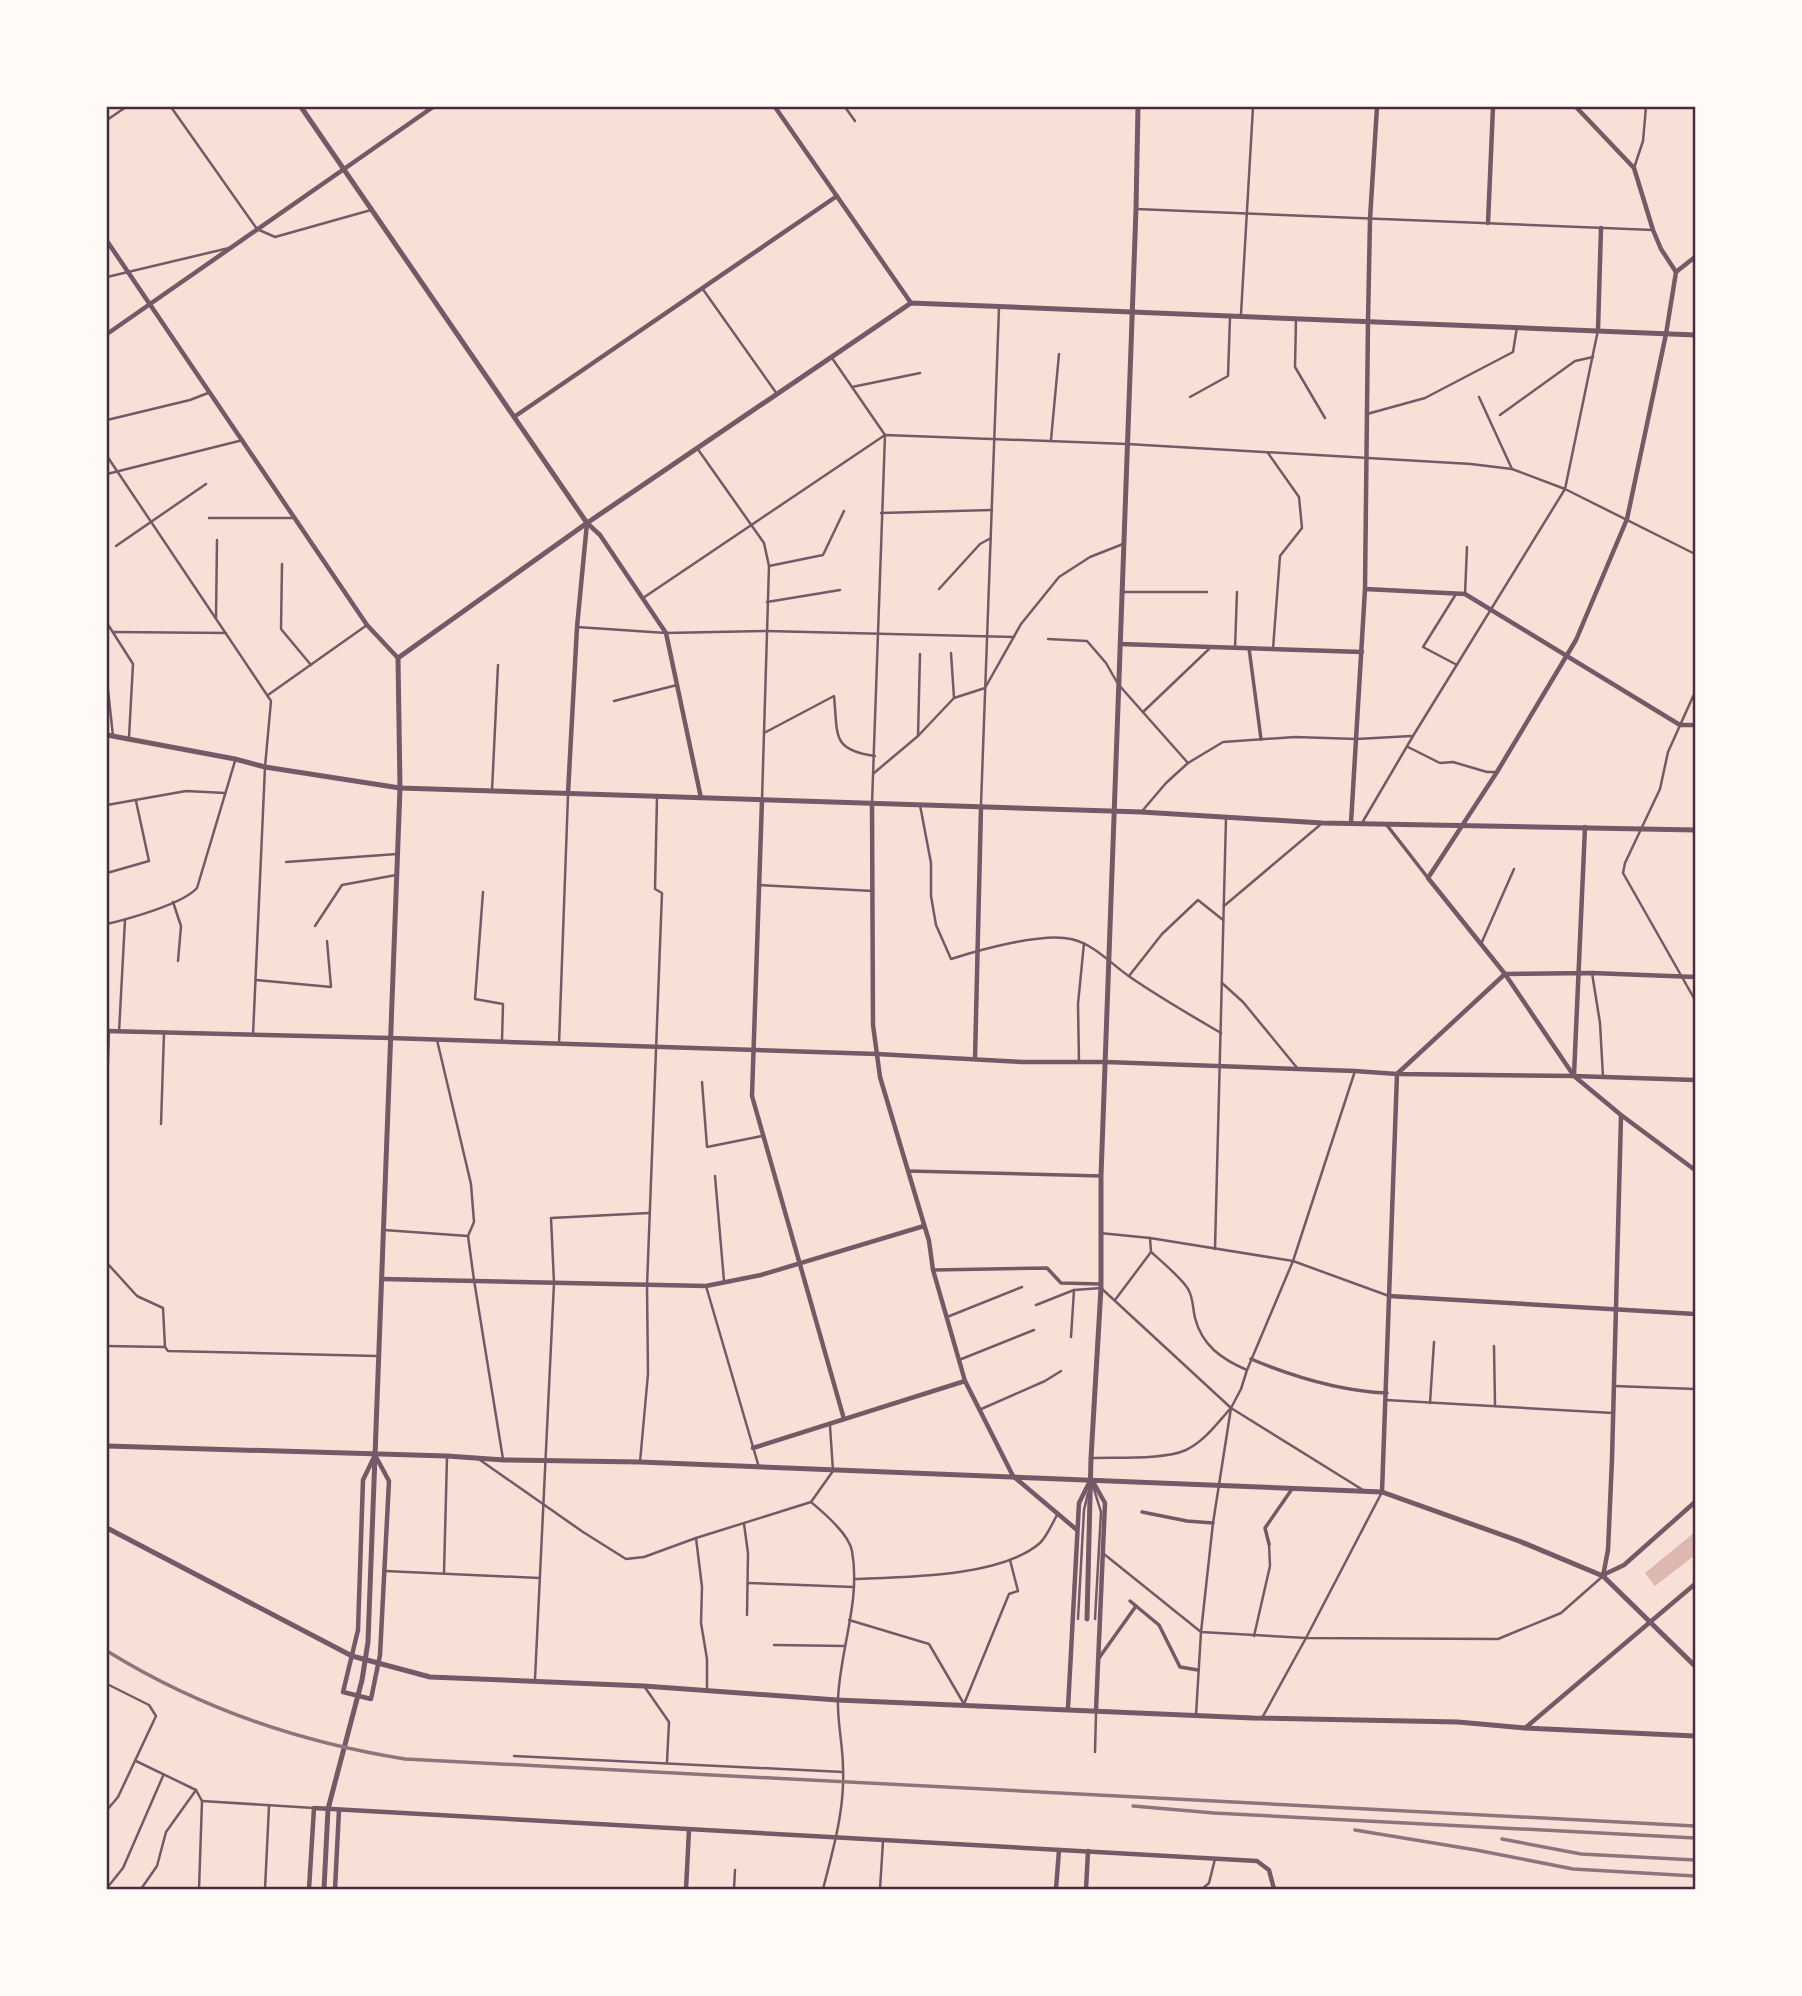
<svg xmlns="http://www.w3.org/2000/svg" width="1802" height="1996" font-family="Helvetica,sans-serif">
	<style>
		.water { fill: #dcb8b0 }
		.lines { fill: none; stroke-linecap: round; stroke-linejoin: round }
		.service { stroke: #755966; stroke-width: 2.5 }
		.pedestrian { stroke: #755966; stroke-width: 3.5 }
		.minor { stroke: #755966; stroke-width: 4.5 }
		.tertiary { stroke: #755966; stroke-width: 5 }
		.rail { stroke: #8f747c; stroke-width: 3.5 }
		.neatline { fill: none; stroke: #4a2c40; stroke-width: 2.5 }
	</style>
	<rect width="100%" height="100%" fill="#f7e1d7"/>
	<polygon class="water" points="1695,1532 1695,1555 1655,1586 1645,1573"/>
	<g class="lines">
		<g class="service">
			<polyline points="171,107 257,229 275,237 371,210"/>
			<polyline points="845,107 855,121"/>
			<polyline points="107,120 126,107"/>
			<polyline points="1634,168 1643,141 1646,107"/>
			<polyline points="1136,209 1653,230"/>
			<polyline points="107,277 229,248"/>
			<polyline points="702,288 777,394"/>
			<polyline points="1241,314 1253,107"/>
			<polyline points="1296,319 1295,367 1325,418"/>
			<polyline points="832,358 885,435 872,804"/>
			<polyline points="852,387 920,373"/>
			<polyline points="1190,397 1228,376 1230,317"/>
			<polyline points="1479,397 1512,469"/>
			<polyline points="1367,414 1425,398 1513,352 1517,327"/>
			<polyline points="1500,415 1575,361 1593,357"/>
			<polyline points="107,420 190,400 208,393"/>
			<polyline points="1051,440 1059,354"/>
			<polyline points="697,448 764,543 769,566 762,800"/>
			<polyline points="1268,453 1299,497 1302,528 1280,556 1273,649"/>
			<polyline points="107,456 271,701 265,767 253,1035"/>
			<polyline points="107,474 243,440"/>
			<polyline points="881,513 992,510"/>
			<polyline points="209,518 295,518"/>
			<polyline points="116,546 206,484"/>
			<polyline points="282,564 281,629 311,665"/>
			<polyline points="769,566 823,555 844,511"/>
			<polyline points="939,589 980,544 991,538"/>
			<polyline points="1122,592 1207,592"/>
			<polyline points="1456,594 1423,647 1457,665"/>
			<polyline points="1465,594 1467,547"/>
			<polyline points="643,598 885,435 1127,444 1471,464 1512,469 1565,489 1695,554"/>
			<polyline points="767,602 840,590"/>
			<polyline points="216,618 217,540"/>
			<polyline points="107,623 133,664 129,737"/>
			<polyline points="577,627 666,633 766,631 1014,637"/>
			<polyline points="114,632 226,633"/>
			<polyline points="1048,639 1087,641 1106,663 1118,684 1188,763"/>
			<polyline points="1235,648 1237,592"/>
			<polyline points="951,653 954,698"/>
			<polyline points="107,681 113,736"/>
			<polyline points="1695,692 1668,752 1660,789 1625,863 1623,873 1695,1000"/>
			<polyline points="268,695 367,625"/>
			<polyline points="614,701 677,685"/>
			<polyline points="1143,712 1209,649"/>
			<path d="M764 733 834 696C838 735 831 750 875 756"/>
			<polyline points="918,736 920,654"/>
			<polyline points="1408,747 1440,763 1453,762 1487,772 1497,772"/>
			<polyline points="874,773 918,736 954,698 985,688 1021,624 1059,577 1090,557 1123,544"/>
			<polyline points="492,791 498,665"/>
			<polyline points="107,805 186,791 225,793"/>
			<path d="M920 805 931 863V896L936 925 951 959C979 950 1043 932 1071 939 1094 944 1111 964 1130 977 1159 997 1190 1015 1221 1033"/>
			<polyline points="981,805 999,308"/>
			<polyline points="1143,810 1166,783 1188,763 1223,742 1295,737 1357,739 1411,736"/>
			<polyline points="1362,823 1413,736 1565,489 1598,330"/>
			<polyline points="286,862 397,854"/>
			<polyline points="107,873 149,861 136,801"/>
			<polyline points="758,885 873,891"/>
			<polyline points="483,892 475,999 503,1004 502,1041"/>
			<polyline points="173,902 181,926 178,961"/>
			<polyline points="1224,906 1320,825"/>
			<path d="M107 924C128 919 183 904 197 888L235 761"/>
			<polyline points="315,926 342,885 396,875"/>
			<polyline points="1481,944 1514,869"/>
			<polyline points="1592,973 1600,1023 1603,1077"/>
			<polyline points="1129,976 1162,934 1198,900 1223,920"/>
			<polyline points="256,980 331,987 327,941"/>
			<polyline points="1222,983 1243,1002 1298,1069"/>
			<polyline points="119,1032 125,920"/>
			<polyline points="437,1040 471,1184 474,1222 468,1236 474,1280 503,1459"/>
			<polyline points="559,1044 568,795"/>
			<polyline points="1079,1062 1078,1004 1084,943"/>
			<polyline points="702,1082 707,1147 762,1136"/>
			<polyline points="107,1088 109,1031"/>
			<polyline points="161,1124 164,1033"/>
			<polyline points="715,1176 724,1281"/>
			<polyline points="384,1230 468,1236"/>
			<polyline points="1100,1233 1150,1238 1293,1261 1389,1296"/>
			<path d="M1150 1238 1151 1252C1160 1260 1185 1281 1189 1291 1193 1298 1193 1310 1195 1318 1202 1345 1221 1359 1247 1370"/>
			<polyline points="1215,1249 1226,818"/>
			<polyline points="107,1263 137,1296 163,1308 165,1347 168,1351 377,1356"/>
			<polyline points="706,1286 758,1464"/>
			<polyline points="1115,1300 1151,1252"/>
			<polyline points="1036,1305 1074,1290 1101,1288 1231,1408 1363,1490"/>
			<polyline points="947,1317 1022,1287"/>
			<polyline points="1071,1337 1074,1290"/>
			<polyline points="107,1346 165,1347"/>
			<polyline points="1494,1346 1495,1405"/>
			<polyline points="959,1360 1034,1330"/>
			<polyline points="1614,1386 1695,1389"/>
			<polyline points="1386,1400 1613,1413"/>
			<polyline points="1430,1403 1434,1342"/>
			<polyline points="979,1410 1045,1381 1061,1371"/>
			<path d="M1091 1458C1117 1457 1164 1460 1186 1450 1205 1441 1218 1422 1231 1408"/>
			<polyline points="480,1460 583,1532 626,1559 644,1557 696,1538 811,1502"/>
			<polyline points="640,1462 648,1374 647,1286 662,893 655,889 657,797"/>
			<polyline points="1093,1486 1101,1512 1095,1619"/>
			<polyline points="744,1524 748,1553 747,1615"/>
			<polyline points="696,1538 702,1587 701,1623 707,1659 707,1691"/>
			<polyline points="1104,1554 1201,1632 1306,1638 1498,1639 1561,1613 1603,1576"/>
			<polyline points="385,1571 539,1578"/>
			<polyline points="444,1573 447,1457"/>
			<path d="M854 1579C905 1577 1001 1577 1040 1543 1047 1536 1052 1524 1057 1515"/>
			<polyline points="748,1583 853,1587"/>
			<polyline points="1078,1619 1084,1510 1088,1493"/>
			<polyline points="849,1620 929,1644 964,1704"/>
			<polyline points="1254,1636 1270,1566 1269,1544"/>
			<polyline points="774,1645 845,1646"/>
			<polyline points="535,1679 554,1283 551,1218 649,1213"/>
			<polyline points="107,1684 149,1705 156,1716 118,1797 107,1810"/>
			<polyline points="644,1686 669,1722 667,1762"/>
			<polyline points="964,1704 1009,1594 1018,1591 1010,1560"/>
			<polyline points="1196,1715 1201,1632 1213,1523 1231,1408 1241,1389 1247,1370 1293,1261 1355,1071"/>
			<polyline points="1262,1718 1306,1638 1382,1492"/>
			<polyline points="1095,1752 1096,1714"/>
			<polyline points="514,1756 843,1772"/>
			<polyline points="136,1761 196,1790 202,1801"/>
			<polyline points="202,1801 314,1808"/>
			<polyline points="107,1888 123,1868 163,1776"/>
			<polyline points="141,1889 157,1866 166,1832 196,1790"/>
			<polyline points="199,1889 202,1801"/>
			<polyline points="265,1889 269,1806"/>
			<polyline points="734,1889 735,1870"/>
			<path d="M823 1889C833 1850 845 1809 843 1768 843 1745 837 1722 838 1699 840 1650 861 1600 852 1551 849 1534 824 1513 811 1502L833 1471 830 1426"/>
			<polyline points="880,1889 883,1841"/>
			<polyline points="1202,1889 1209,1883 1215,1859"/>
		</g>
		<g class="pedestrian">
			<polyline points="1249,648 1261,739"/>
			<polyline points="1386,824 1428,878"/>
			<polyline points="908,1171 1101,1176"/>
			<polyline points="933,1270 1047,1268 1061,1283 1100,1284"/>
			<path d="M1251 1359C1294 1377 1340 1391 1387 1393"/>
			<polyline points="1142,1512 1187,1521 1213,1523"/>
			<polyline points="1269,1544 1265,1528 1292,1489"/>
			<polyline points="1130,1601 1159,1625 1180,1667 1198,1670"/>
			<polyline points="1099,1658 1136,1606"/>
		</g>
		<g class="minor">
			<polyline points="775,107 911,303"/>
			<polyline points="1576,107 1634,168 1653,230 1661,249 1676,272"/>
			<polyline points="1488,223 1493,107"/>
			<polyline points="107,241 367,625 398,658"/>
			<polyline points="1695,257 1676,272 1666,334 1627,519 1576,640 1497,772 1428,878 1505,974 1574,1076 1621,1115 1695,1170"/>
			<polyline points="1598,330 1601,228"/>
			<polyline points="107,334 433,107"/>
			<polyline points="514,417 837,196"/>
			<polyline points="587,523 600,535 666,633 701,798"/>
			<polyline points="1365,589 1465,594 1680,725 1695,725"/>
			<polyline points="1120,644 1362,652"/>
			<polyline points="568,793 577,627 587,523"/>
			<polyline points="762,800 752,1096 844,1419"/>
			<polyline points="872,804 873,1025 880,1077 929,1241 933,1270 965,1381 1013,1476 1077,1530"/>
			<polyline points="1351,823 1365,589 1368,321 1370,219 1377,107"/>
			<polyline points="107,1031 390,1038 877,1054 1022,1062 1106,1062 1355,1071 1397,1074 1574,1076 1695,1080"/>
			<polyline points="975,1059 981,807"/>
			<polyline points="1398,1073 1505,974 1592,973 1695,977"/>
			<polyline points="1574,1075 1585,827"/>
			<polyline points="382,1279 706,1286 761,1275 924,1226"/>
			<polyline points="1389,1296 1695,1314"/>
			<polyline points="753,1448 965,1381"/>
			<polygon points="375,1455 389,1481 380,1655 371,1699 343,1692 358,1630 363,1480"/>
			<polyline points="1092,1480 1105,1503 1096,1710"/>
			<polyline points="1382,1492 1397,1074"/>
			<polyline points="1603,1575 1624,1565 1695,1502"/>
			<polyline points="1603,1576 1608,1550 1612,1459 1621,1116"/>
			<polyline points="1068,1708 1079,1503 1089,1483"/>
			<polyline points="1525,1728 1695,1584"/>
			<polyline points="309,1889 314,1808 1257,1861 1269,1870 1274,1889"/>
			<polyline points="335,1889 339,1810"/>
			<polyline points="686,1889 689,1830"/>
			<polyline points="1056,1889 1059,1850"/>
			<polyline points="1086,1889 1088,1851"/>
		</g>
		<g class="tertiary">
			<polyline points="301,107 587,523"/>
			<polyline points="107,735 235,759 265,767 400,788 1141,812 1322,823 1695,830"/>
			<polyline points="107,1446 447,1456 504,1460 640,1462 1382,1492 1519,1541 1603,1576 1695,1666"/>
			<polyline points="107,1528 352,1656 430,1677 644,1686 837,1700 1253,1718 1458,1722 1525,1728 1695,1736"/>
			<polyline points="1087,1619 1091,1458 1101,1288 1101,1176 1136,209 1138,107"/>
			<polyline points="324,1889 328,1809 362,1680 368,1642 400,788 398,658 587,523 911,303 1695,335"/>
		</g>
		<g class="rail">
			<path d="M107 1651C199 1708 298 1742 405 1759L1695 1826"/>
			<polyline points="1133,1806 1214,1813 1695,1838"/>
			<polyline points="1355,1830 1476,1850 1573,1869 1695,1876"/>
			<polyline points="1502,1839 1581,1854 1695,1860"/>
		</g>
	</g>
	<rect width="1802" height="1996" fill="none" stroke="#fffaf5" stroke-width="217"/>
	<rect x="108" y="108" width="1586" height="1780" class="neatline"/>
</svg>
